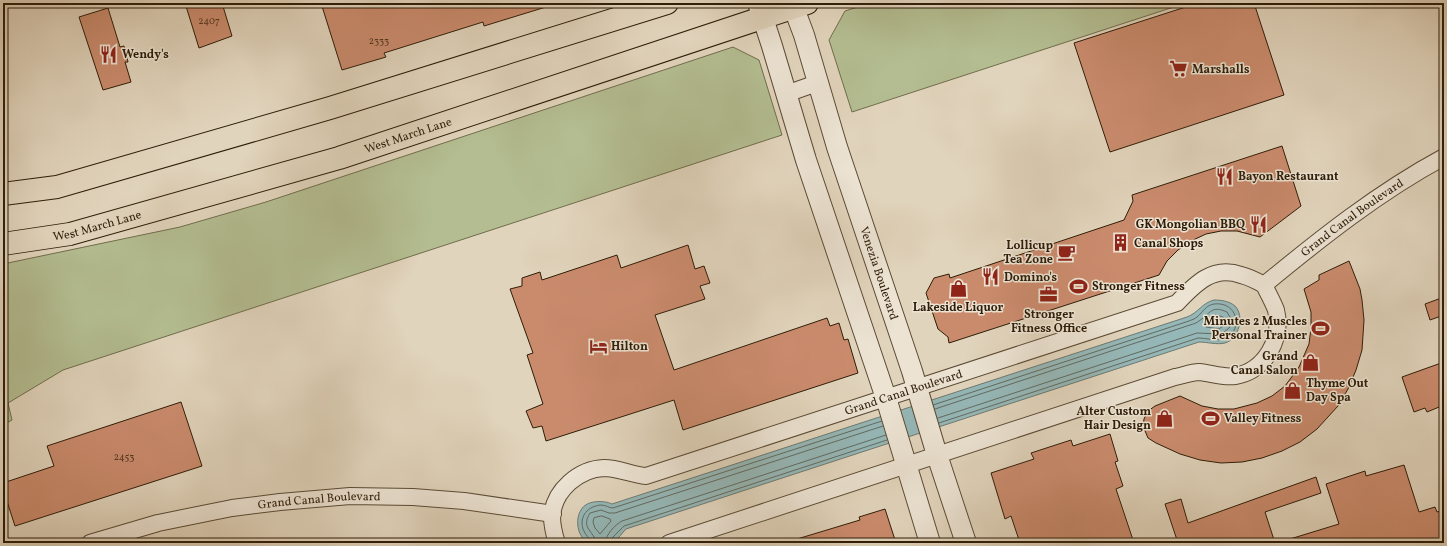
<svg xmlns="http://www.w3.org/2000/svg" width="1447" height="546" font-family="Vollkorn,serif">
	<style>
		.green { fill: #b3bd91; stroke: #706d4c }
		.water { fill: #95b7b7; stroke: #6c7971 }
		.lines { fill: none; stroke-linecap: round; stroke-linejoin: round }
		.shore { stroke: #626a60; stroke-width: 1 }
		.building { fill: #ca8b6d; stroke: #2e1d08 }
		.minor-casing { stroke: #5b4b35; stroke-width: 18 }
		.tertiary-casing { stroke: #5b4b35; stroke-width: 22 }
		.primary-casing { stroke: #2e1d08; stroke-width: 24 }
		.minor { stroke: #ece3d3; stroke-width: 16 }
		.tertiary { stroke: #ece3d3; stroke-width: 20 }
		.primary { stroke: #e1d4bc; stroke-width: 22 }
		.labels { text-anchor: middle; stroke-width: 3; stroke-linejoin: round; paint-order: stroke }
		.number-label { font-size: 10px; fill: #553821 }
		.poi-label { font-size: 12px; font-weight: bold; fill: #2e1d08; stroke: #ece3d3; text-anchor: start }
		.street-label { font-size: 12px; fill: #2e1d08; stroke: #ece3d3 }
	</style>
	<rect width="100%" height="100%" fill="#e1d4bc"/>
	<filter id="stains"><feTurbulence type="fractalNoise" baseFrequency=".005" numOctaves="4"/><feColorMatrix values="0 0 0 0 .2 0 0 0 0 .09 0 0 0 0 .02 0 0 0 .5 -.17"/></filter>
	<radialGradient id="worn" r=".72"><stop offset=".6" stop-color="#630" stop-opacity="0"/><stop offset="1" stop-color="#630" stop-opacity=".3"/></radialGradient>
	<g class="green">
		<polygon points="870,3 1186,3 852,112 829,40 845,11"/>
		<polygon points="733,47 759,60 782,135 63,370 8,403 12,420 3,425 3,264 180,227 266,202"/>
	</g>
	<path class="water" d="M1214 300C1221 300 1229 301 1235 306 1245 316 1239 339 1225 343 1217 345 1207 342 1199 342L626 529C622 533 619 538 615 541 611 544 605 543 600 543 597 543 591 544 588 542 577 537 575 519 581 510 586 500 604 500 612 504L1187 317C1198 313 1202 303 1214 300Z"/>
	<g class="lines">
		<g class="shore">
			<polygon points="1216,315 1223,317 1225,322 1223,326 1219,329 1206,327 1206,324 1212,317"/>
			<path d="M933 405 1189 321C1191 320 1195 319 1197 317 1203 312 1206 305 1214 304 1240 301 1243 334 1223 339 1215 341 1206 338 1198 338L939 423"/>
			<path d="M935 409 1190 325C1193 324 1197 323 1199 321 1211 313 1211 305 1227 312L1231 319 1230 327 1222 334 1197 333 938 418"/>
			<polygon points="602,516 610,519 611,521 600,534 595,528 593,522 594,518"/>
			<path d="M591 543C590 538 585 535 583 529 579 516 588 506 601 505 606 505 609 508 613 508L882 421"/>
			<path d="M596 543C595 531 580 529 590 513L601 510 609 513H615L883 426"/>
			<path d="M605 543C606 534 615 525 622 521L886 435"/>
			<polyline points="610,543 611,539 624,526 887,440"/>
		</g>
	</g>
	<g class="building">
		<polygon points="185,3 222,3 232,36 199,48"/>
		<polygon points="321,3 545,3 546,7 484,26 483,22 384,53 386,57 342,70"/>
		<polygon points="1198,3 1254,3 1284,95 1110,152 1074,43"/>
		<polygon points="108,8 120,47 124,46 128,62 125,62 131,82 103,90 79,17"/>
		<polygon points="1282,146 1301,206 1260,237 1237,231 1221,231 1206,234 1191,241 1178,250 1167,261 1159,275 949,343 948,337 938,329 926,293 934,278 949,274 950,278 1124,220 1133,201 1132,195"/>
		<polygon points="688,245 695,269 704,266 710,283 700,286 705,299 655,315 674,370 827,318 830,326 839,323 844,340 848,339 858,373 683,430 674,400 546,441 542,426 533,428 526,411 543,404 527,355 533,353 510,289 522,286 522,278 540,272 542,280 617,255 621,268"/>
		<polygon points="1349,261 1360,289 1362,300 1364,320 1362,350 1356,370 1348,389 1338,406 1317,429 1300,442 1282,451 1262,458 1242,462 1221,463 1200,460 1180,454 1156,443 1148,438 1143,426 1144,419 1148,411 1155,406 1180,396 1202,406 1218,409 1234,409 1257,403 1272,396 1285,386 1299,367 1309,344 1311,328 1311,312 1304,289 1319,280 1319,275"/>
		<polygon points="1444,297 1444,315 1430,320 1425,304"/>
		<polygon points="1444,362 1444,405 1427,412 1425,408 1414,412 1402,377"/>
		<polygon points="181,402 202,466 15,526 3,489 3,483 54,466 47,446"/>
		<polygon points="1110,434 1118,461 1115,462 1123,486 1116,489 1134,543 1020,543 1011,516 1005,519 991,473 1034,459 1031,453 1071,440 1073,446"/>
		<polygon points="1404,465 1419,512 1435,507 1437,512 1444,510 1444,543 1291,543 1290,539 1339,524 1326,484 1365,471 1366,476"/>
		<polygon points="1316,477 1321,493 1265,512 1275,543 1178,543 1165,504 1181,499 1188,523"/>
		<polygon points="885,509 896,543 797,543 797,539 860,520 859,517"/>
	</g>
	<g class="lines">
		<defs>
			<g id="minor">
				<polyline points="786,94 817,83"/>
				<path id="s1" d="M1264 285C1321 238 1379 192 1444 157"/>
				<path id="s2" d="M90 543 158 523 232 508 280 502 350 496 413 497 464 501 553 514"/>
				<path id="s3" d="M557 543C554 534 552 525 552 516 554 490 579 469 604 468 619 468 632 475 646 476L1177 303C1195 284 1213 265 1241 275 1249 277 1257 281 1264 285 1268 293 1273 302 1276 310 1283 339 1265 371 1235 376 1223 378 1211 373 1199 372 1191 372 1182 376 1175 377L669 543"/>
			</g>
			<g id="tertiary">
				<polyline points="758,3 772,46 806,160 886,398 930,543"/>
				<path id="s4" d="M792 3 804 35 837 147 912 371 937 455 966 543"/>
			</g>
			<g id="primary">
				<polyline points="3,194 57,187 330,108 667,3"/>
				<path id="s5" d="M3 244 70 234 339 158 807 3"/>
			</g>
		</defs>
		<use href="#minor" class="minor-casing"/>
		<use href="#tertiary" class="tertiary-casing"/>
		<use href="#primary" class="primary-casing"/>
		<use href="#minor" class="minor"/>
		<use href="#tertiary" class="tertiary"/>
		<use href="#primary" class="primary"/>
	</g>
	<defs>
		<symbol id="restaurant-bare" viewBox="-9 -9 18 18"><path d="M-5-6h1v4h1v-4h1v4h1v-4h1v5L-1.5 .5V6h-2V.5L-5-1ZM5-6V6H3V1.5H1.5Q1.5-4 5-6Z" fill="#8f2418" stroke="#ece3d3" stroke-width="2.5" paint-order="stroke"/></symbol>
		<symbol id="supermarket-bare" viewBox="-9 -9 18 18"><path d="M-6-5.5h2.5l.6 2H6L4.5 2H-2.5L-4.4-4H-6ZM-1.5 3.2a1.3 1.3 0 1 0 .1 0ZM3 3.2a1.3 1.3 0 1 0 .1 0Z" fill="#8f2418" stroke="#ece3d3" stroke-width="2.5" paint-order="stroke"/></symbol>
		<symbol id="building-bare" viewBox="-9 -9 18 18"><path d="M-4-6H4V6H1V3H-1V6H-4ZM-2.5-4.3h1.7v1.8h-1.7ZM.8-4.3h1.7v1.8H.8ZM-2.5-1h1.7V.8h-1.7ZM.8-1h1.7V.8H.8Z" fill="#8f2418" stroke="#ece3d3" stroke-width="2.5" paint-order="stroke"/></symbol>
		<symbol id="cafe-bare" viewBox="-9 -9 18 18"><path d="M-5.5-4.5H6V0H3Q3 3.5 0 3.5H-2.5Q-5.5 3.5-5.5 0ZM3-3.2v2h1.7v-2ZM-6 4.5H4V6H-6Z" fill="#8f2418" stroke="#ece3d3" stroke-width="2.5" paint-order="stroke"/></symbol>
		<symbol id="stadium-bare" viewBox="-9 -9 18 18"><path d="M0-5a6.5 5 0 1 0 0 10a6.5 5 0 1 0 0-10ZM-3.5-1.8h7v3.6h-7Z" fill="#8f2418" stroke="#ece3d3" stroke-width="2.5" paint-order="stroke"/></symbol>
		<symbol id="shop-bare" viewBox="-9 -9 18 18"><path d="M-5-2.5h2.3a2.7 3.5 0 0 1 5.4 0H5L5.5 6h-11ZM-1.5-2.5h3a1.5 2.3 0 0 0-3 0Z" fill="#8f2418" stroke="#ece3d3" stroke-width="2.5" paint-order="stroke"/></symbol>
		<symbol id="office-bare" viewBox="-9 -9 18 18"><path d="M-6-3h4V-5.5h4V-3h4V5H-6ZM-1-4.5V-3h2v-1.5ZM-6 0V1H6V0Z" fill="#8f2418" stroke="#ece3d3" stroke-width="2.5" paint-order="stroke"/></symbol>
		<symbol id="hotel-bare" viewBox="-9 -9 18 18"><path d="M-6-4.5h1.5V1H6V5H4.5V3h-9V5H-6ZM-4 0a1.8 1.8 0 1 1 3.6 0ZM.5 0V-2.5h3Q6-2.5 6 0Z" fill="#8f2418" stroke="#ece3d3" stroke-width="2.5" paint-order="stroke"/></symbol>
	</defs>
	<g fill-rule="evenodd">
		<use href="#restaurant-bare" x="96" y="42" width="25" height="25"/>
		<use href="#supermarket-bare" x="1166" y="56" width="25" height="25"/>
		<use href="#restaurant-bare" x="1212" y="164" width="25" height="25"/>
		<use href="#restaurant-bare" x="1246" y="212" width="25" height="25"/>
		<use href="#building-bare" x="1108" y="230" width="25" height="25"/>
		<use href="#cafe-bare" x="1054" y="240" width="25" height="25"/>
		<use href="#restaurant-bare" x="978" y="264" width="25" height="25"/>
		<use href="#stadium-bare" x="1066" y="274" width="25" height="25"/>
		<use href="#shop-bare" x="946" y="276" width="25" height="25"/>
		<use href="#office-bare" x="1036" y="282" width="25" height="25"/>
		<use href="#stadium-bare" x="1308" y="316" width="25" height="25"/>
		<use href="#hotel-bare" x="586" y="334" width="25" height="25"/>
		<use href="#shop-bare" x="1298" y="350" width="25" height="25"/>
		<use href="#shop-bare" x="1280" y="378" width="25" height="25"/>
		<use href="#shop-bare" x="1152" y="406" width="25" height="25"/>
		<use href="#stadium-bare" x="1198" y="406" width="25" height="25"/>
	</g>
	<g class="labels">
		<g class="number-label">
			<text x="209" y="24">2407</text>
			<text x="379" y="44">2333</text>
			<text x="124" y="460">2453</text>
		</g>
		<g class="poi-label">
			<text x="122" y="58">Wendy's</text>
			<text x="1192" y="73">Marshalls</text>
			<text x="1238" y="180">Bayon Restaurant</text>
			<text x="1245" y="228" text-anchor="end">GK Mongolian BBQ</text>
			<text x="1134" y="247">Canal Shops</text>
			<text x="1053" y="249" text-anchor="end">Lollicup<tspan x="1053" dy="14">Tea Zone</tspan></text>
			<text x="1004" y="281">Domino's</text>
			<text x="1092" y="290">Stronger Fitness</text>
			<text x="958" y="311" text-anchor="middle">Lakeside Liquor</text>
			<text x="1049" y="318" text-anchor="middle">Stronger<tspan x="1049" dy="14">Fitness Office</tspan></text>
			<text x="1307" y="325" text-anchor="end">Minutes 2 Muscles<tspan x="1307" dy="14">Personal Trainer</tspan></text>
			<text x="611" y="350">Hilton</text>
			<text x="1298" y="360" text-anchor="end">Grand<tspan x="1298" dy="14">Canal Salon</tspan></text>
			<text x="1306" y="387">Thyme Out<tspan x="1306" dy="14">Day Spa</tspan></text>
			<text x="1151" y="415" text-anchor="end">Alter Custom<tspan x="1151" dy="14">Hair Design</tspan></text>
			<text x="1224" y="422">Valley Fitness</text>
		</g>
		<g class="street-label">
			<text dy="4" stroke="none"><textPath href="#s5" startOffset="420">West March Lane</textPath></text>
			<text dy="4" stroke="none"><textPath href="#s1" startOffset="111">Grand Canal Boulevard</textPath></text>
			<text dy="4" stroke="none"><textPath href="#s5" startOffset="96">West March Lane</textPath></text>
			<text dy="4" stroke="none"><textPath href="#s4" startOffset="284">Venezia Boulevard</textPath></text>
			<text dy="4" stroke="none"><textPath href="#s3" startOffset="418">Grand Canal Boulevard</textPath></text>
			<text dy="4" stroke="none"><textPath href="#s2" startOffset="234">Grand Canal Boulevard</textPath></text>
		</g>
	</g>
	<rect width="1447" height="546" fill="none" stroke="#e1d4bc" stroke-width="16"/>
	<rect x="4" y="4" width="1439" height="538" fill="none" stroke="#2e1d08" stroke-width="2"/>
	<rect x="8" y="8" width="1431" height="530" fill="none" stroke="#2e1d08"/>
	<rect width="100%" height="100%" filter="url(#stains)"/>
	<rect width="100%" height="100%" fill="url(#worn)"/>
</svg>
